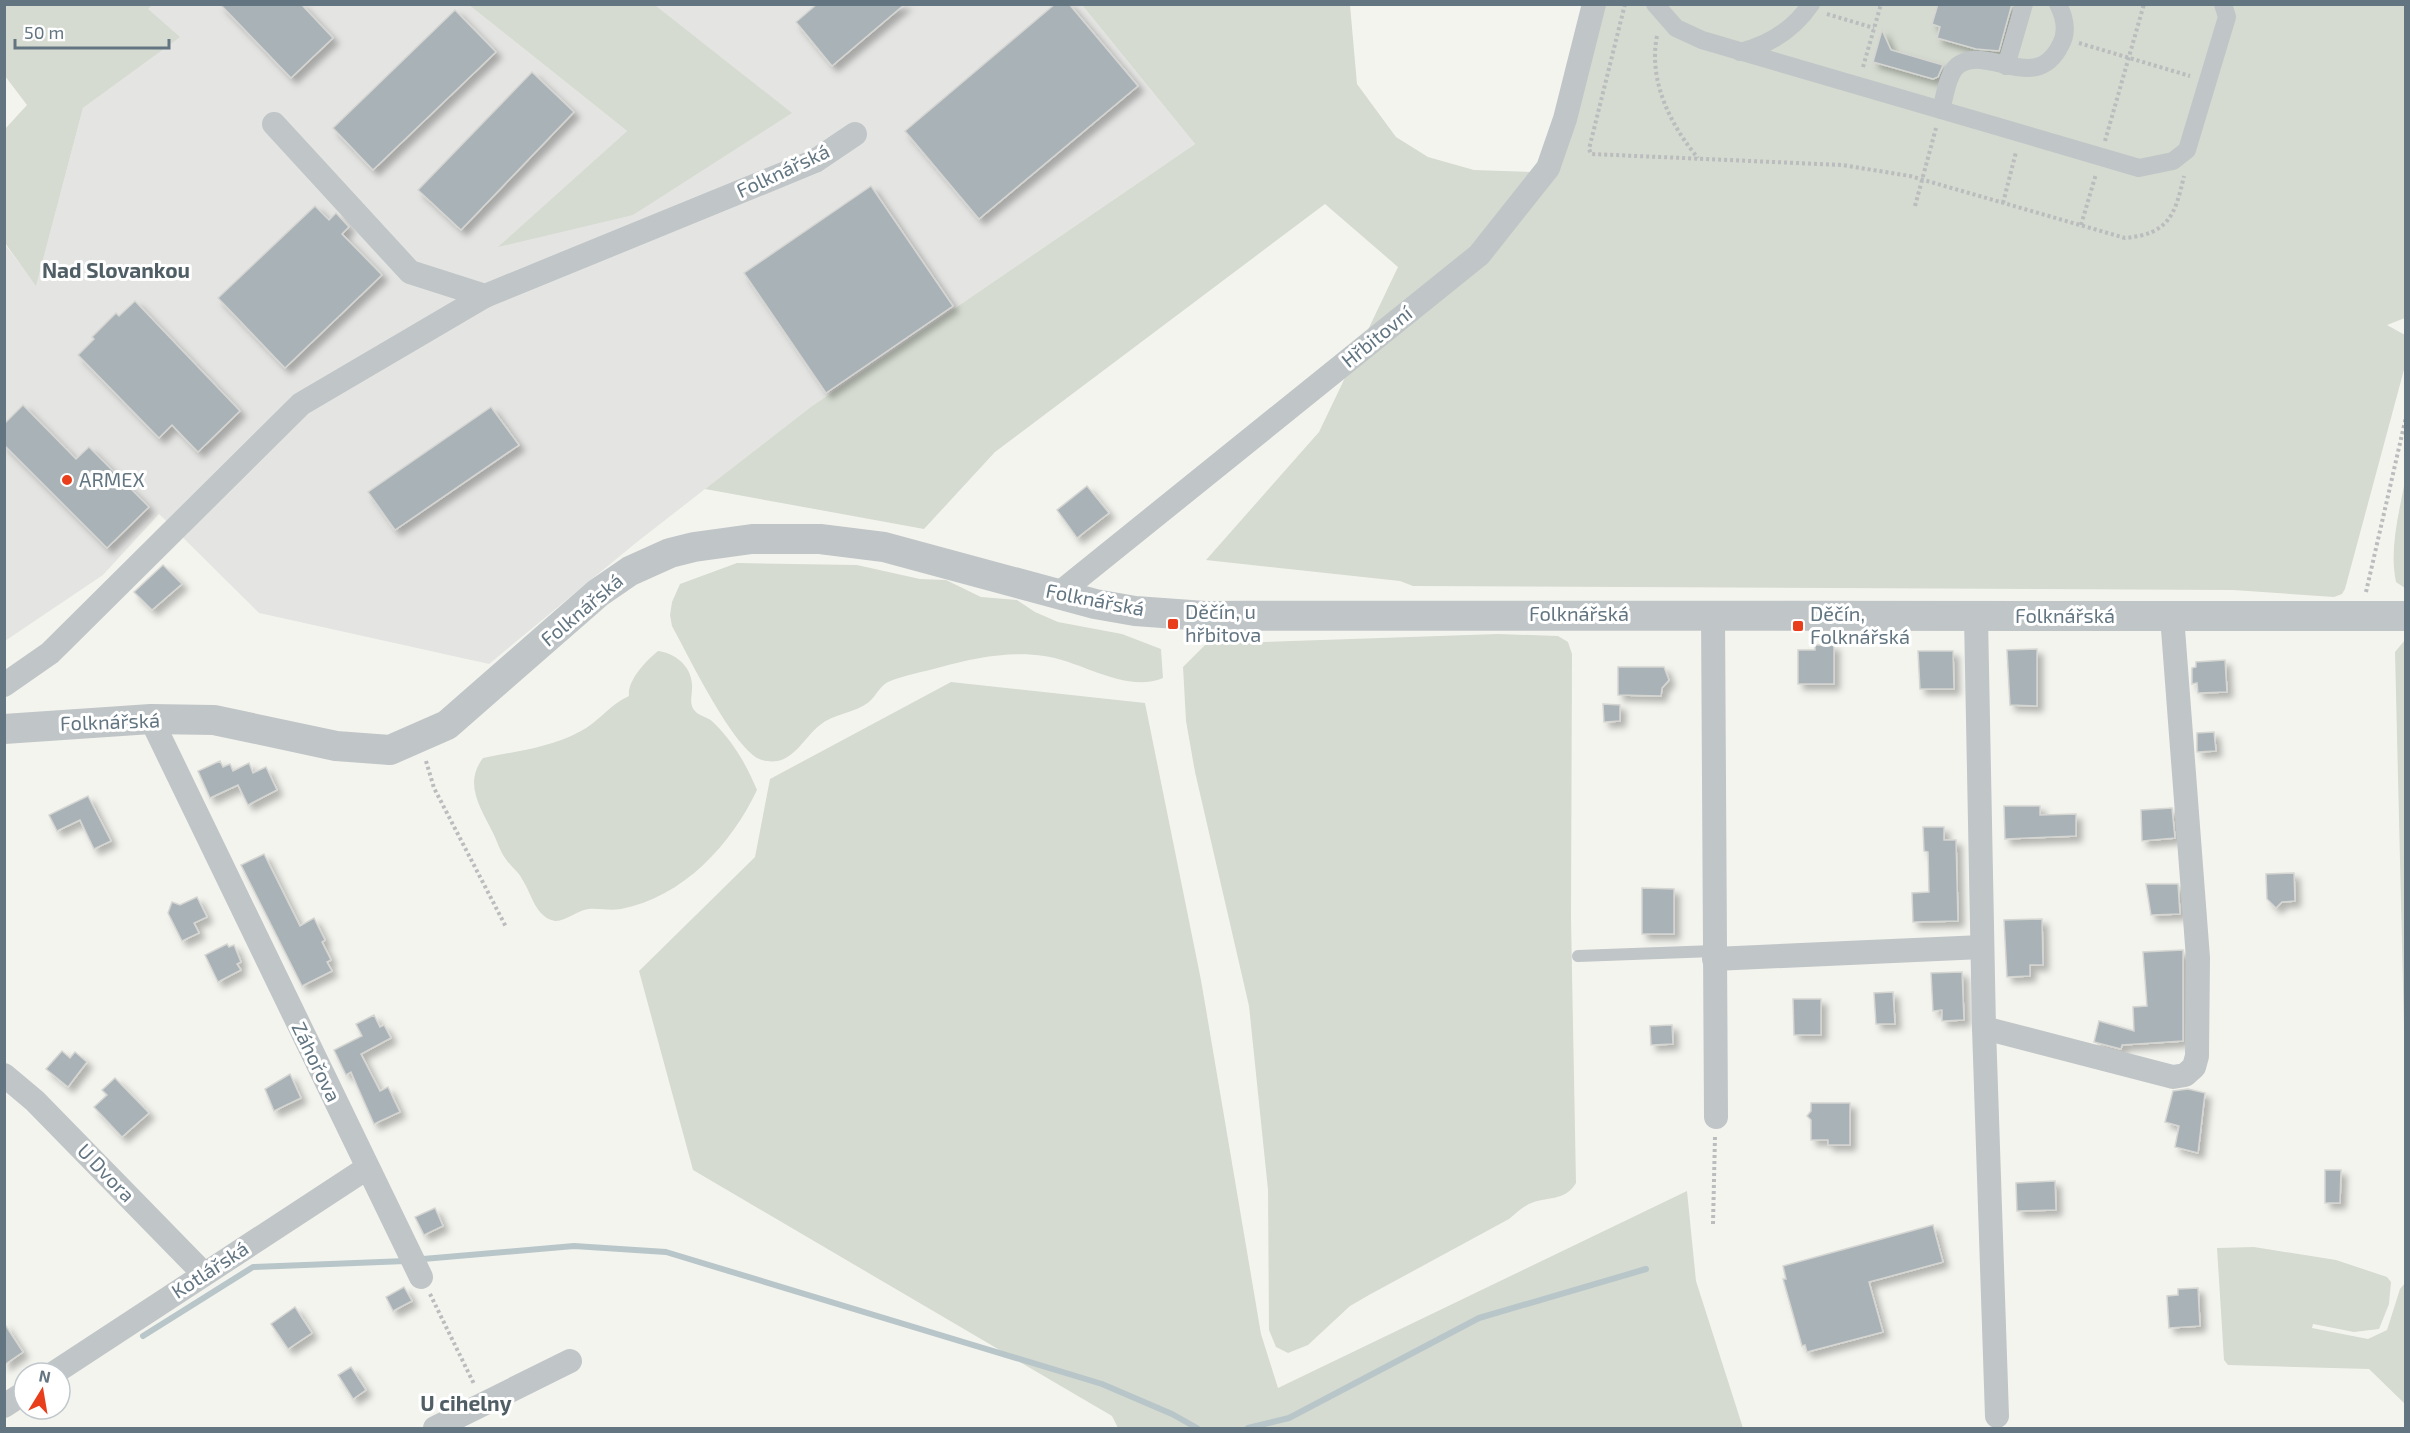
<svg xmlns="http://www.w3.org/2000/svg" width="2410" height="1433" font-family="'Exo 2',sans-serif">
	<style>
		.built { fill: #e4e5e3 }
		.green { fill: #d5dbd0 }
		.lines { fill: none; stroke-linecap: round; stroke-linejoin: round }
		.stream { stroke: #b8c6c9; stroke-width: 6 }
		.building { fill: #a9b2b6; stroke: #d5d5d2; stroke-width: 1.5; filter: url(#shadow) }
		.path { stroke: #babcbe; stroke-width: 4; stroke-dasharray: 3 3; stroke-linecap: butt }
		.service { stroke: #c0c5c7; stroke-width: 12 }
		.pedestrian { stroke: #c0c5c7; stroke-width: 18 }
		.minor { stroke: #c0c5c7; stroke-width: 24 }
		.tertiary { stroke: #c0c5c7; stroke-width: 30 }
		.poi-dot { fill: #e83e1b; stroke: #fff; stroke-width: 2 }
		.labels { text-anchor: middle; stroke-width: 6; stroke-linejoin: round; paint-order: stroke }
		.street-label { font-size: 20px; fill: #627581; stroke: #fff }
		.poi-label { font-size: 20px; fill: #627581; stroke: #fff; text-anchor: start }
		.neighbourhood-label { font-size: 21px; font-weight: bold; fill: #505e66; stroke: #fff }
	</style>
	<defs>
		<filter id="shadow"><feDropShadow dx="5.5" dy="5.5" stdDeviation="3" flood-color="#0004"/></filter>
	</defs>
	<rect width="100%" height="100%" fill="#f4f4ef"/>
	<polygon class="built" points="152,5 469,5 627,131 500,246 791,113 655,5 1082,5 1195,144 812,406 637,542 489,664 259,613 159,514 103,575 5,641 4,243 36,285 83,108 179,37 147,9"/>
	<g class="green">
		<polygon points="5,4 152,5 148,9 180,37 83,108 36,286 5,243 5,129 27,105 5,76"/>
		<polygon points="469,5 655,5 792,113 633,215 498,247 627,131"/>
		<polygon points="1082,5 1350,5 1357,84 1396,137 1428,157 1474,170 1558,173 1605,5 2405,5 2405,318 2387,325 2405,335 2405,366 2345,589 2342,594 2334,597 2233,590 1413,586 1400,581 1206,560 1319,432 1398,267 1325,204 995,452 924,529 705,489 812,406 1195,144"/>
		<path d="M2405 481V588L2396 582C2389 549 2399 513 2405 481Z"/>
		<path d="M737 563 857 565 920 579 946 580 981 597 1017 600 1035 612 1058 622 1122 634 1161 649 1163 678C1126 694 1082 661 1044 656 1010 651 974 658 941 667 924 672 904 675 888 682 880 686 876 696 869 702 855 713 833 714 820 725 801 740 792 768 762 760 735 753 687 653 672 626L670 615 672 602 680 584Z"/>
		<path d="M1498 634 1558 636 1568 642 1572 654 1571 918 1576 1183C1565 1202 1546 1196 1529 1204 1521 1208 1515 1214 1509 1219L1369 1295 1350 1306 1308 1345 1288 1353 1276 1347 1269 1330 1268 1190 1249 1006 1195 772 1186 721 1183 667 1206 644Z"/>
		<polygon points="2405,640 2406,640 2405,1069 2395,652"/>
		<path d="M658 651C675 653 691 666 692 684 693 693 688 704 695 711 699 716 709 717 714 723 734 743 746 764 757 790 731 845 683 897 621 909 610 911 599 908 589 909 578 910 564 922 555 921 535 917 532 894 522 879 518 871 510 866 505 858 500 851 497 841 493 833 481 808 463 784 483 758 516 751 549 748 579 732 598 723 610 704 629 696 627 680 647 660 658 651Z"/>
		<polygon points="951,682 1145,703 1201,980 1261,1334 1278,1388 1687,1191 1696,1281 1743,1428 1118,1428 1112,1416 693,1170 639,971 755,857 770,779"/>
		<polygon points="2254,1247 2336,1260 2387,1277 2391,1282 2389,1304 2379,1329 2354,1332 2313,1324 2312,1328 2368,1339 2387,1330 2400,1289 2405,1283 2405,1404 2369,1369 2228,1365 2224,1360 2217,1248"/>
	</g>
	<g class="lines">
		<g class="stream">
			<polyline points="423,1259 574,1246 666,1252 1102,1384 1172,1414 1197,1428"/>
			<polyline points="143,1336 253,1267 406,1261"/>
			<polyline points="1248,1428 1289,1418 1479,1318 1646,1269"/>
		</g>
	</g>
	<g class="building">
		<polygon points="220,4 301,4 333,38 291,78"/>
		<polygon points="817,4 905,4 832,66 796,22"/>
		<polygon points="1055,4 1069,4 1138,86 979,219 905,131"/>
		<polygon points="1938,4 2012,4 1999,51 1976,49 1937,38 1940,27 1932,24"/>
		<polygon points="455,10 496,52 373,170 333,128"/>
		<polygon points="1882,30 1891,50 1943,65 1938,77 1933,79 1873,62"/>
		<polygon points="532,72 574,112 461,230 418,190"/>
		<polygon points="871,186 953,306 826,393 744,273"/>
		<polygon points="315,206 329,220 336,213 349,227 342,234 382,275 285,368 218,298"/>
		<polygon points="135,301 240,411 198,452 172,425 159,438 78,355 94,339 92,337 116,313 119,316"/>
		<polygon points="23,405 76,459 89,447 149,507 107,548 4,445 4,424"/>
		<polygon points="491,407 519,445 395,530 368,492"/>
		<polygon points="1087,486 1109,513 1077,538 1057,510"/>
		<polygon points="163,565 182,584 152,610 134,592"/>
		<polygon points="1815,645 1834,645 1834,684 1798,684 1798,650 1815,650"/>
		<polygon points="2037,649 2037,706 2010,705 2007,650"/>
		<polygon points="1918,651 1953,651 1954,689 1920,689"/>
		<polygon points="2225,660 2227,692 2198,693 2197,683 2192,684 2192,668 2196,667 2196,662"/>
		<polygon points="1618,667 1664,667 1669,680 1662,688 1661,696 1618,695"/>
		<polygon points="1603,704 1620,705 1620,721 1604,722"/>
		<polygon points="2214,732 2216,751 2197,752 2197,733"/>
		<polygon points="220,761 223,767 230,764 233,771 249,763 253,773 266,767 277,790 248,805 238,785 210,798 198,771"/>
		<polygon points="88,796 111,841 94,849 80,820 57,831 49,815"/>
		<polygon points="2004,806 2040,806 2040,815 2076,814 2076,836 2005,839"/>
		<polygon points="2172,808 2175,838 2142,841 2141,810"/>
		<polygon points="1923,827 1944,827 1944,840 1956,840 1958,921 1913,922 1912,893 1929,892 1928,852 1924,851"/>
		<polygon points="264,854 300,926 314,918 325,940 322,942 331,960 327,962 332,971 302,986 241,865"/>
		<polygon points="2294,873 2295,901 2282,902 2276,908 2267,899 2266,874"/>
		<polygon points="2146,884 2178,884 2180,914 2151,915"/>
		<polygon points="1642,888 1674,889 1674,934 1642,934"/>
		<polygon points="197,897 207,917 194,923 199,933 182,941 168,913 172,902 180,905"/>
		<polygon points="2042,919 2043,965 2030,965 2030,976 2007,977 2004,920"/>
		<polygon points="227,944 229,947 234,945 241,962 237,964 241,970 218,982 205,955"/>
		<polygon points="2183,950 2183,1041 2122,1045 2121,1049 2094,1042 2099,1021 2134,1031 2133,1007 2147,1006 2143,952"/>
		<polygon points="1962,972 1964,1020 1942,1021 1942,1010 1933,1011 1931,973"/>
		<polygon points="1893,992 1895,1024 1876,1024 1874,993"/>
		<polygon points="1793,999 1821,999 1821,1035 1794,1035"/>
		<polygon points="374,1015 380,1027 384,1025 391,1038 361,1054 380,1091 388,1087 400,1112 374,1124 351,1072 346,1075 334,1050 362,1036 356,1024"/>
		<polygon points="1672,1025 1673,1044 1651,1045 1650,1026"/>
		<polygon points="62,1051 70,1058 75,1052 87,1062 68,1087 46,1069"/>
		<polygon points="290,1074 301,1098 274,1111 265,1089"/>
		<polygon points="115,1078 149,1113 122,1137 94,1107 107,1095 102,1090"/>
		<polygon points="2188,1089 2205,1093 2198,1153 2175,1147 2179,1126 2165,1122 2173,1091"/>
		<polygon points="1811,1103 1850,1103 1850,1145 1828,1145 1828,1140 1811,1140 1811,1120 1807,1116 1811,1111"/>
		<polygon points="2325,1170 2341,1170 2340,1203 2325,1203"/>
		<polygon points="2055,1181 2056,1210 2017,1211 2016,1183"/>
		<polygon points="435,1208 443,1226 424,1235 415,1217"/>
		<polygon points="1933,1225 1943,1262 1869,1282 1883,1332 1807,1352 1805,1345 1802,1346 1783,1279 1786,1279 1783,1266"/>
		<polygon points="404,1287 412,1301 393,1311 386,1297"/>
		<polygon points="2198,1288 2200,1326 2169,1328 2167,1296 2178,1295 2178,1289"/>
		<polygon points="295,1307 312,1333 288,1349 271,1324"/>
		<polygon points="4,1323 23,1352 4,1365"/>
		<polygon points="351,1367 366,1390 353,1399 338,1375"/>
	</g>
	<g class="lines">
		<g class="path">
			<path d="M1625 4 1589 149 1591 154 1842 165 1910 176 2125 238C2169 234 2175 215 2184 176"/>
			<polyline points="1827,14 1874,28"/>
			<path d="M1657 36C1648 81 1671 126 1698 158"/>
			<polyline points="2079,43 2190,76"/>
			<polyline points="1863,67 1881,4"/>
			<polyline points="2105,141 2144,4"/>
			<polyline points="2003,203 2016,152"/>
			<polyline points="1915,206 1936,128"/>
			<polyline points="2081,225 2096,174"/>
			<polyline points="2366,592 2406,417"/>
			<polyline points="426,761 434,788 506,927"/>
			<polyline points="1713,1224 1715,1136"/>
			<polyline points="430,1294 474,1384"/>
		</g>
		<polyline class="service" points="1578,956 1714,951"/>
		<g class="pedestrian">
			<polyline points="1655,4 1676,28 1702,40 2139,168 2173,161 2187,150 2227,17 2223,4"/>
			<path d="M1740 52C1769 45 1794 29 1811 4"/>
			<polyline points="2006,66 2024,4"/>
			<path d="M1941 110C1945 97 1947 71 1960 64 1991 46 2037 95 2061 44 2068 31 2065 18 2058 4"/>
		</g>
		<g class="minor">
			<polyline points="274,124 410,272 485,296"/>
			<polyline points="1057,595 1479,255 1548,168 1565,119 1594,4"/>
			<polyline points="1713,613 1716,1117"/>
			<polyline points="1976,617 1984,1028 1997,1416"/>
			<polyline points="4,685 50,653 301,404 485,296 815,161 855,134"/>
			<polyline points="151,719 421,1277"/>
			<polyline points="1714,959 1982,947"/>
			<polyline points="1984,1028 2173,1077 2185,1075 2194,1067 2197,1056 2198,958 2172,616"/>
			<polyline points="4,1075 35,1101 204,1274"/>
			<polyline points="54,1373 367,1168"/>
			<polyline points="4,1406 24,1393"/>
			<polyline points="435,1428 570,1361"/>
		</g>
		<path class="tertiary" d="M4 729 151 719 214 720 336 746 390 750 447 725 598 593 630 571 670 553 694 547 752 539H820L884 547 1095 604 1135 611 1205 616C1605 613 2005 617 2406 616"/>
	</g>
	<g class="poi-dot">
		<circle cx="67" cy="480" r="6"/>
		<rect x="1167" y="618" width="12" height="12" rx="3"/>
		<rect x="1792" y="620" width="12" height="12" rx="3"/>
	</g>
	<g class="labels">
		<g class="street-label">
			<text transform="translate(783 171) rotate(-25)" y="7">Folknářská</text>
			<text transform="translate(1377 337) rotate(-39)" y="7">Hřbitovní</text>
			<text transform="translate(1095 600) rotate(11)" y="7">Folknářská</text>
			<text transform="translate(582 610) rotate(-40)" y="7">Folknářská</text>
			<text x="1579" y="621">Folknářská</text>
			<text x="2065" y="623">Folknářská</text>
			<text transform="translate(110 722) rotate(-2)" y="7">Folknářská</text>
			<text transform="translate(316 1062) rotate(64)" y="7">Záhořova</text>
			<text transform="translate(106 1173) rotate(46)" y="7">U Dvora</text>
			<text transform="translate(210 1270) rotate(-33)" y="7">Kotlářská</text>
		</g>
		<g class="poi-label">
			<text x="79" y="487">ARMEX</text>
			<text x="1185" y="619">Děčín, u<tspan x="1185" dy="23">hřbitova</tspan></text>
			<text x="1810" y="621">Děčín,<tspan x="1810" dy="23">Folknářská</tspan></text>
		</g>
		<g class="neighbourhood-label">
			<text x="116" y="278">Nad Slovankou</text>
			<text x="466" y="1411">U cihelny</text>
		</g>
	</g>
	<rect width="2410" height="1433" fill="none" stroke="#627581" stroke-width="12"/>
	<g transform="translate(42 1391) rotate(11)"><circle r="28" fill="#ffffff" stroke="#c0c8cd" stroke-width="1.5"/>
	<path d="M0-4.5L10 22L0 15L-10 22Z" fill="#e83e1b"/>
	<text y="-9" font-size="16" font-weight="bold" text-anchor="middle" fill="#627581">N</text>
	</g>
	<path d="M15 39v9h154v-9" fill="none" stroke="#627581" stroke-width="3"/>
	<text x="24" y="39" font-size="18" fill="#627581" stroke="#ffffff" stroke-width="4.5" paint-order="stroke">50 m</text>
</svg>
